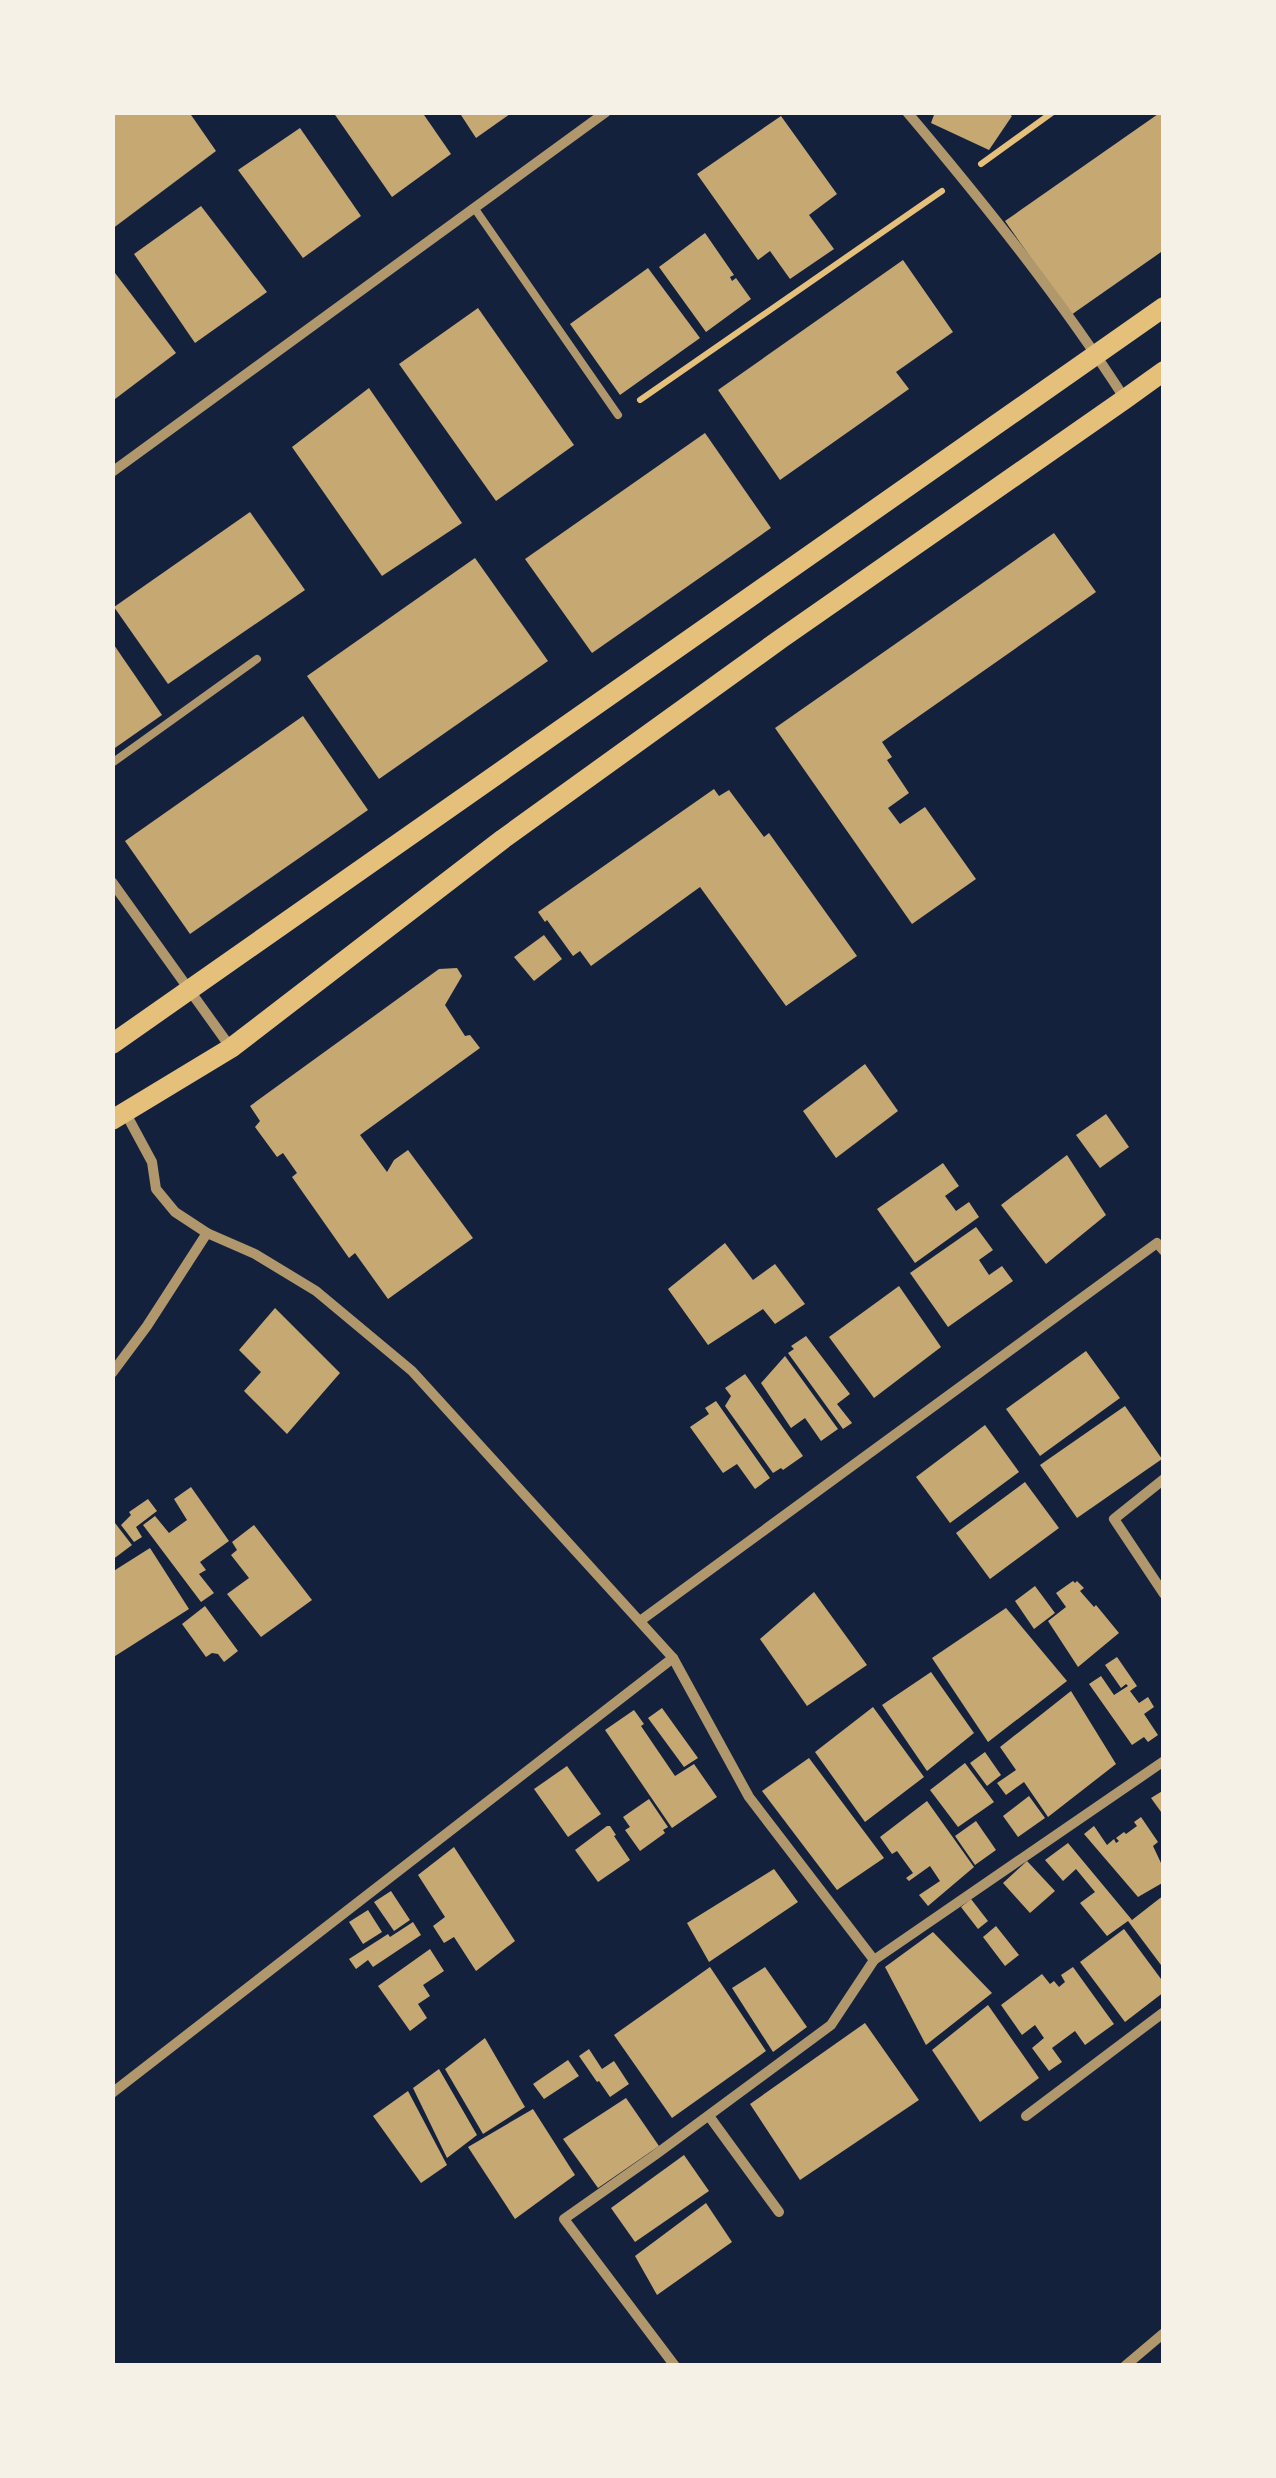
<svg xmlns="http://www.w3.org/2000/svg" width="1276" height="2478" font-family="Mulish,sans-serif">
	<style>
		.building { fill: #c6a872 }
		.lines { fill: none; stroke-linecap: round; stroke-linejoin: round }
		.path { stroke: #e5c07b; stroke-width: 6 }
		.service { stroke: #b1986c; stroke-width: 8 }
		.minor { stroke: #b1986c; stroke-width: 10 }
		.secondary { stroke: #e5c07b; stroke-width: 20 }
	</style>
	<rect width="100%" height="100%" fill="#14213d"/>
	<g class="building">
		<polygon points="112,112 189,112 216,151 112,229"/>
		<polygon points="333,112 422,112 451,154 392,197"/>
		<polygon points="459,112 513,112 476,138"/>
		<polygon points="935,112 1006,112 1012,116 989,150 931,123"/>
		<polygon points="1161,112 1164,112 1164,250 1071,315 1005,221"/>
		<polygon points="781,116 837,194 809,215 834,249 790,279 770,251 758,260 697,174"/>
		<polygon points="300,128 361,216 303,258 238,170"/>
		<polygon points="201,206 267,292 195,343 134,254"/>
		<polygon points="705,233 734,275 730,277 732,281 736,278 751,299 706,332 659,267"/>
		<polygon points="903,260 953,332 896,372 909,389 780,480 718,390"/>
		<polygon points="648,268 700,338 620,395 570,324"/>
		<polygon points="112,269 176,353 115,399 112,395"/>
		<polygon points="478,308 574,445 496,501 399,364"/>
		<polygon points="369,388 462,523 382,576 292,447"/>
		<polygon points="705,433 771,528 592,653 525,559"/>
		<polygon points="250,512 305,590 168,684 114,607"/>
		<polygon points="1054,533 1096,592 882,742 892,757 887,760 909,793 888,808 900,824 925,807 976,879 912,924 775,728"/>
		<polygon points="475,558 548,661 379,779 307,676"/>
		<polygon points="112,642 162,715 112,750"/>
		<polygon points="303,716 368,810 190,934 125,841"/>
		<polygon points="714,789 719,796 729,790 764,837 769,833 857,956 786,1006 700,887 591,966 580,951 573,956 547,920 545,922 538,912"/>
		<polygon points="544,935 562,959 534,981 514,957"/>
		<polygon points="457,968 462,976 445,1005 465,1036 470,1035 480,1048 360,1135 387,1172 394,1160 408,1150 473,1238 388,1299 355,1253 349,1258 292,1177 297,1173 283,1153 277,1157 255,1127 260,1121 250,1106 439,969"/>
		<polygon points="865,1064 898,1111 836,1158 803,1111"/>
		<polygon points="1106,1114 1129,1147 1100,1168 1076,1135"/>
		<polygon points="1067,1155 1106,1215 1046,1264 1001,1205"/>
		<polygon points="943,1163 959,1186 945,1196 956,1211 969,1202 979,1217 915,1263 877,1209"/>
		<polygon points="976,1227 993,1250 979,1260 989,1275 1002,1266 1013,1281 948,1327 910,1273"/>
		<polygon points="725,1243 753,1280 775,1264 805,1304 775,1324 763,1309 708,1345 668,1289"/>
		<polygon points="899,1286 941,1347 874,1398 829,1337"/>
		<polygon points="275,1308 340,1373 287,1434 244,1391 261,1372 239,1350"/>
		<polygon points="806,1336 850,1394 837,1404 852,1423 843,1429 788,1353 794,1349 791,1346"/>
		<polygon points="1086,1351 1120,1398 1040,1456 1006,1409"/>
		<polygon points="785,1356 838,1429 821,1441 805,1418 791,1428 761,1383"/>
		<polygon points="745,1374 803,1456 783,1470 781,1468 773,1473 725,1406 731,1396 725,1388"/>
		<polygon points="716,1401 770,1478 755,1489 737,1464 723,1473 690,1427 709,1414 705,1408"/>
		<polygon points="1125,1406 1162,1459 1077,1518 1040,1465"/>
		<polygon points="985,1425 1019,1472 950,1523 916,1477"/>
		<polygon points="1025,1482 1059,1528 990,1579 956,1533"/>
		<polygon points="191,1487 229,1541 200,1562 206,1570 199,1574 214,1593 201,1602 143,1525 155,1516 169,1533 187,1520 174,1499"/>
		<polygon points="148,1499 157,1511 136,1527 142,1537 134,1542 121,1525 131,1515 129,1512"/>
		<polygon points="115,1523 132,1545 112,1560 112,1524"/>
		<polygon points="254,1525 312,1600 261,1637 227,1594 249,1578 231,1555 237,1550 232,1542"/>
		<polygon points="150,1548 189,1609 112,1658 112,1572"/>
		<polygon points="1073,1581 1075,1583 1077,1581 1084,1588 1080,1591 1094,1607 1096,1605 1119,1633 1078,1667 1048,1621 1066,1607 1056,1593"/>
		<polygon points="1035,1586 1055,1613 1034,1629 1015,1601"/>
		<polygon points="814,1592 867,1665 807,1706 760,1639"/>
		<polygon points="205,1606 238,1651 224,1662 218,1654 212,1653 206,1657 182,1624"/>
		<polygon points="1006,1608 1067,1681 988,1742 932,1658"/>
		<polygon points="1117,1657 1137,1686 1130,1691 1139,1703 1148,1697 1154,1707 1144,1714 1158,1735 1148,1742 1144,1737 1132,1745 1089,1684 1101,1676 1114,1695 1128,1686 1126,1684 1121,1688 1105,1665"/>
		<polygon points="931,1672 974,1733 927,1771 882,1705"/>
		<polygon points="1071,1691 1116,1764 1048,1817 1024,1782 1006,1795 997,1783 1016,1770 1000,1747"/>
		<polygon points="873,1707 924,1777 865,1822 815,1752"/>
		<polygon points="662,1708 698,1758 684,1767 648,1718"/>
		<polygon points="634,1710 644,1724 641,1726 675,1776 694,1764 717,1797 672,1828 605,1730"/>
		<polygon points="985,1752 1001,1775 987,1786 970,1763"/>
		<polygon points="809,1758 884,1858 837,1890 762,1791"/>
		<polygon points="965,1763 994,1802 958,1827 930,1790"/>
		<polygon points="567,1766 601,1814 568,1837 534,1789"/>
		<polygon points="1164,1790 1164,1816 1151,1798"/>
		<polygon points="1029,1796 1045,1818 1018,1837 1003,1816"/>
		<polygon points="649,1799 668,1827 663,1830 665,1833 640,1851 625,1830 630,1827 623,1817"/>
		<polygon points="927,1801 974,1867 928,1906 919,1895 940,1881 930,1866 909,1881 906,1878 913,1873 897,1851 892,1854 880,1837"/>
		<polygon points="1141,1817 1158,1842 1153,1846 1161,1863 1164,1862 1164,1882 1138,1897 1084,1834 1094,1826 1107,1845 1114,1839 1116,1843 1119,1841 1116,1838 1124,1832 1126,1834 1137,1826 1134,1822"/>
		<polygon points="976,1821 996,1850 975,1865 955,1836"/>
		<polygon points="607,1826 610,1826 616,1835 614,1836 630,1860 598,1882 575,1850"/>
		<polygon points="1068,1843 1132,1920 1164,1895 1164,1969 1128,1921 1107,1936 1080,1903 1095,1892 1076,1869 1063,1881 1045,1860"/>
		<polygon points="454,1847 515,1941 476,1971 454,1937 444,1943 433,1926 445,1917 418,1875"/>
		<polygon points="1027,1861 1055,1891 1030,1913 1003,1883"/>
		<polygon points="774,1869 798,1902 709,1962 687,1923"/>
		<polygon points="391,1891 410,1920 394,1931 374,1902"/>
		<polygon points="971,1899 988,1921 978,1929 961,1907"/>
		<polygon points="368,1910 382,1932 363,1944 349,1922"/>
		<polygon points="413,1922 421,1935 373,1967 368,1960 356,1969 349,1959 388,1934 390,1937"/>
		<polygon points="996,1926 1019,1955 1005,1966 983,1937"/>
		<polygon points="1124,1929 1164,1983 1164,1992 1125,2022 1080,1962"/>
		<polygon points="933,1932 992,1993 926,2045 885,1967"/>
		<polygon points="430,1949 444,1971 423,1985 430,1996 418,2004 427,2018 410,2031 378,1986"/>
		<polygon points="710,1967 766,2051 672,2118 614,2035"/>
		<polygon points="765,1967 807,2027 773,2052 732,1988"/>
		<polygon points="1073,1967 1114,2024 1085,2045 1075,2031 1052,2048 1062,2062 1049,2071 1032,2048 1044,2038 1035,2025 1022,2035 1001,2005 1042,1974 1050,1984 1054,1981 1059,1987 1065,1982 1061,1975"/>
		<polygon points="988,2005 1039,2078 980,2122 932,2050"/>
		<polygon points="865,2023 919,2100 800,2180 750,2104"/>
		<polygon points="485,2038 525,2107 483,2134 445,2069"/>
		<polygon points="589,2049 602,2069 614,2061 629,2084 610,2097 599,2081 597,2082 579,2056"/>
		<polygon points="568,2060 579,2076 544,2099 533,2084"/>
		<polygon points="439,2069 477,2135 447,2158 413,2088"/>
		<polygon points="408,2091 447,2165 421,2183 373,2116"/>
		<polygon points="626,2098 659,2146 598,2188 563,2139"/>
		<polygon points="533,2109 575,2175 515,2219 468,2147"/>
		<polygon points="684,2155 709,2191 635,2242 611,2208"/>
		<polygon points="706,2203 732,2242 657,2295 635,2256"/>
	</g>
	<g class="lines">
		<g class="path">
			<polyline points="981,164 1053,112"/>
			<polyline points="640,400 942,191"/>
		</g>
		<g class="service">
			<polyline points="475,209 618,415"/>
			<polyline points="112,763 257,659"/>
		</g>
		<g class="minor">
			<path d="M907 112C984 203 1060 298 1125 399"/>
			<polyline points="112,472 606,112"/>
			<polyline points="112,882 231,1048"/>
			<polyline points="112,1373 147,1326 207,1233"/>
			<polyline points="1164,1479 1114,1519 1164,1594"/>
			<polyline points="640,1621 1157,1243 1164,1251"/>
			<polyline points="673,1658 749,1797 874,1960"/>
			<polyline points="112,2093 673,1658 412,1371 316,1291 255,1254 207,1233 175,1212 156,1189 152,1162 125,1112"/>
			<polyline points="709,2116 779,2212"/>
			<polyline points="1026,2116 1164,2012"/>
			<polyline points="675,2366 564,2219 655,2155 831,2025 874,1960 1164,1761"/>
			<polyline points="1125,2366 1164,2333"/>
		</g>
		<g class="secondary">
			<polyline points="112,1044 1164,307"/>
			<polyline points="112,1120 231,1048 503,839 782,638 1125,399 1164,371"/>
		</g>
	</g>
	<rect width="1276" height="2478" fill="none" stroke="#f6f1e7" stroke-width="230"/>
</svg>
